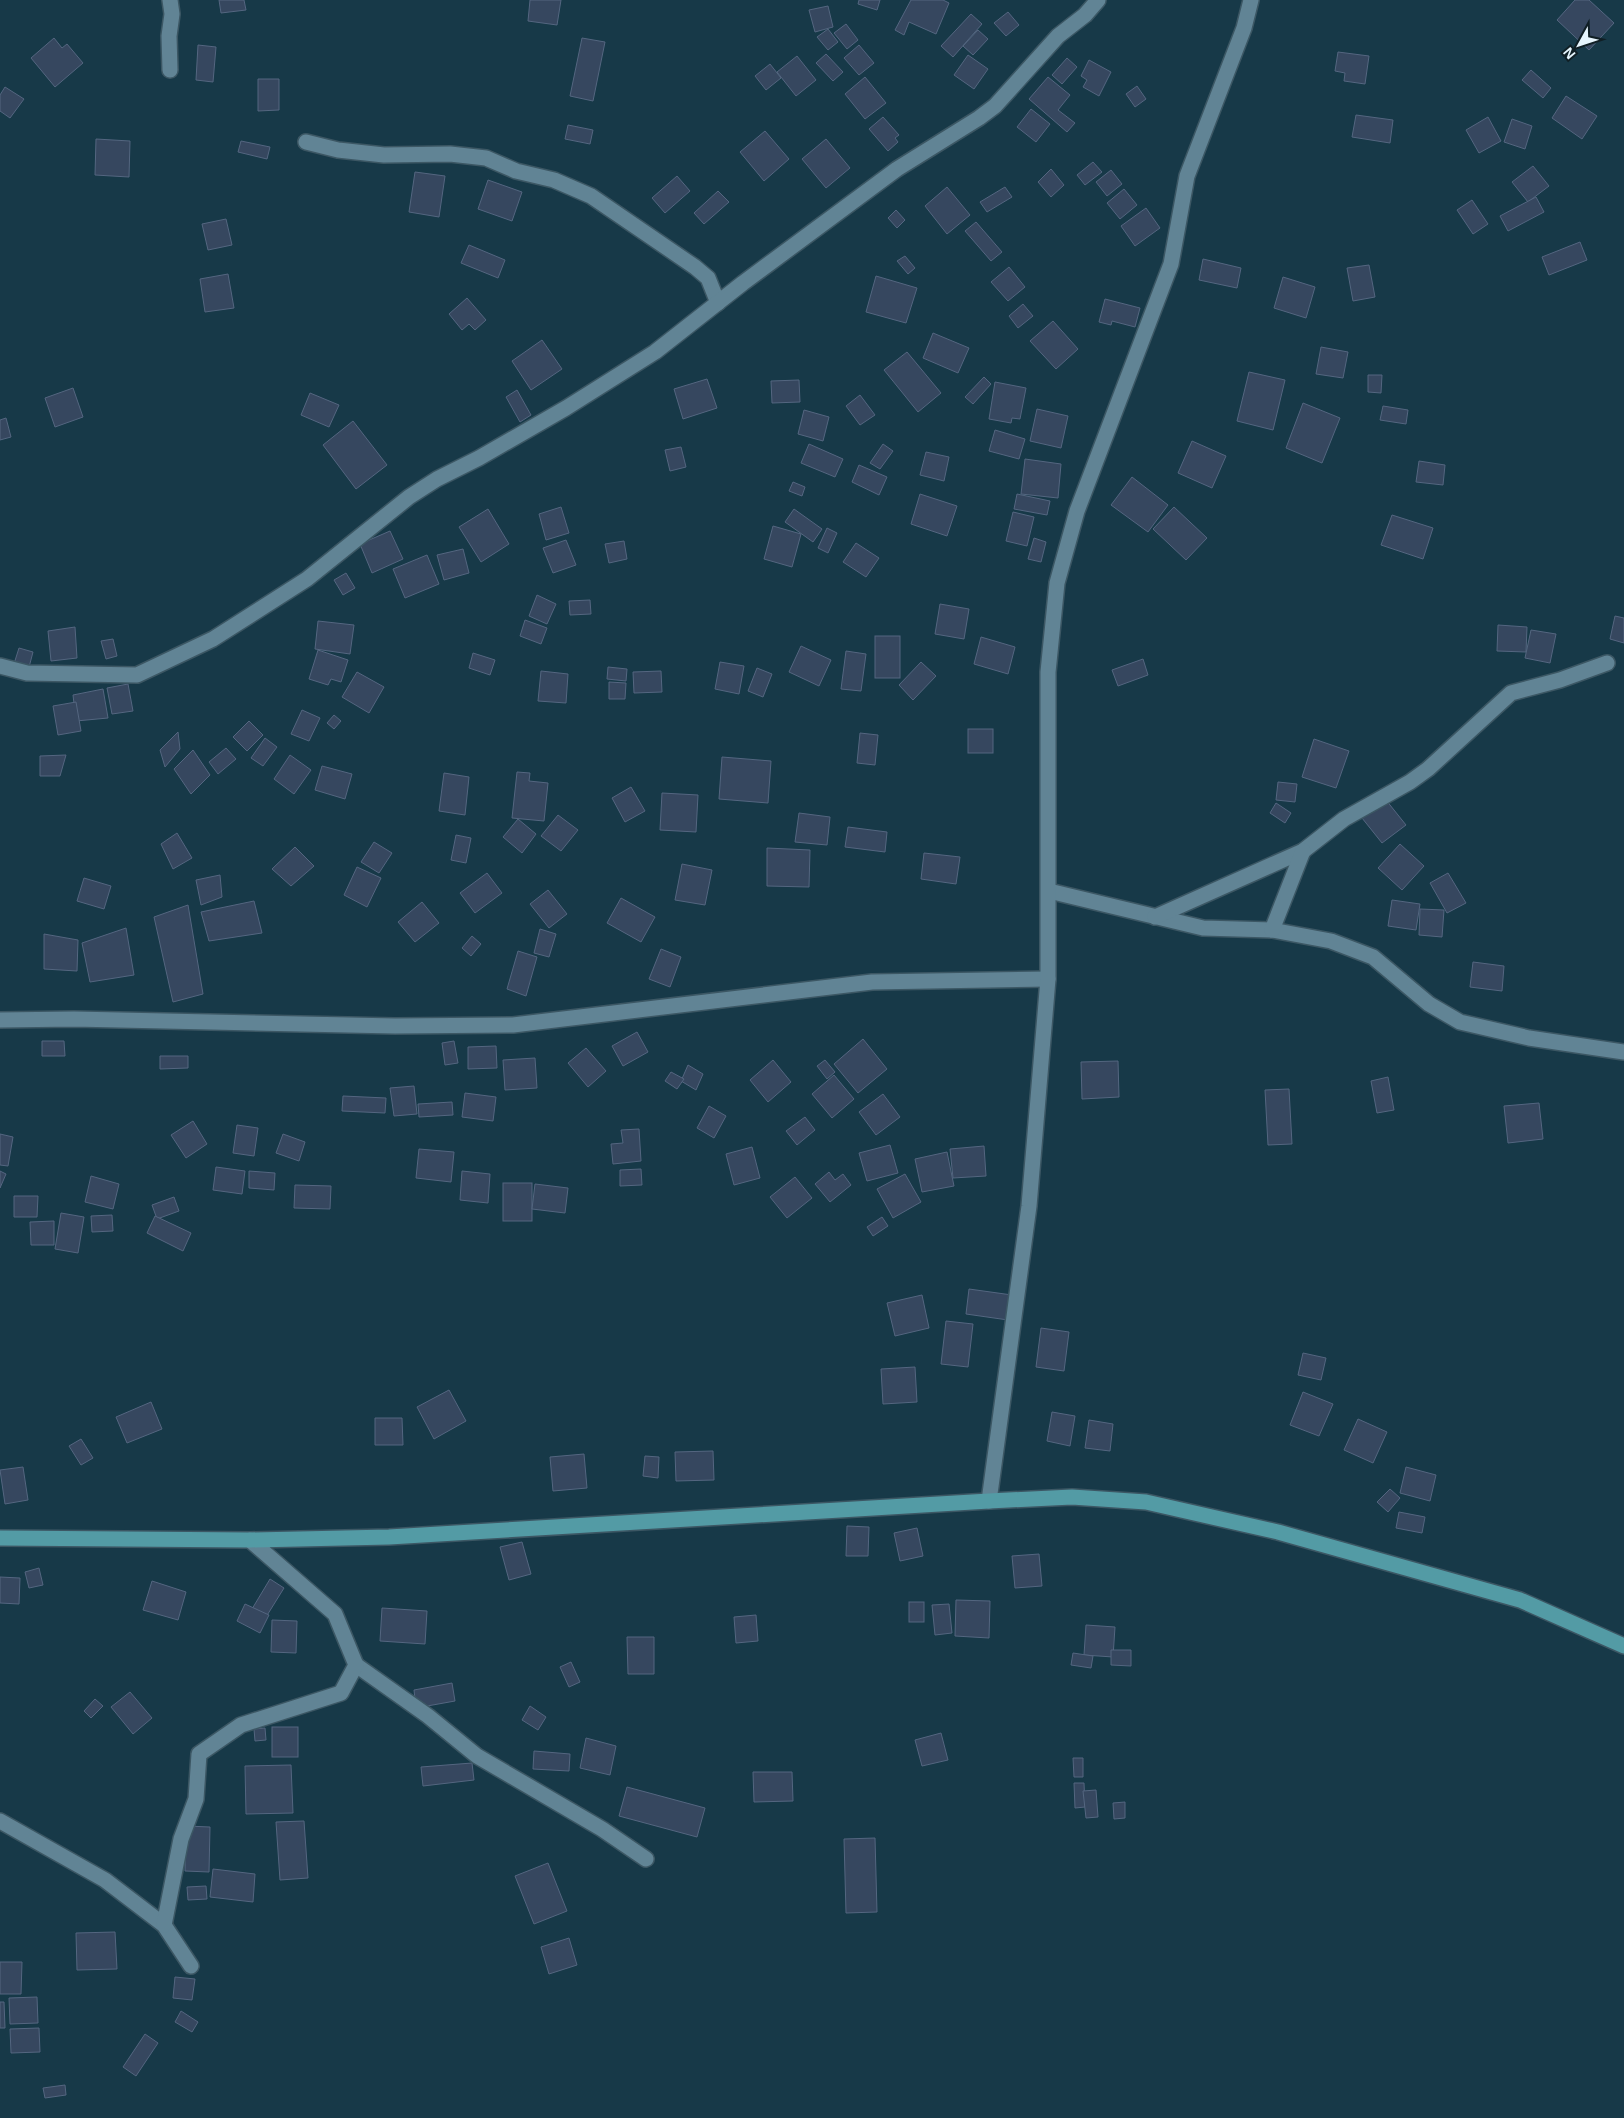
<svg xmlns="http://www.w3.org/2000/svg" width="1624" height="2118" font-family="Helvetica,sans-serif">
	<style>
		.building { fill: #36475f; stroke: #546680 }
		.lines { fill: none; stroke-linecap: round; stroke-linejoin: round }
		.minor-casing { stroke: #3c5764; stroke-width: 18 }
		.major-casing { stroke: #3c5764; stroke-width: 18 }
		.minor { stroke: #618495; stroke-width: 15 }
		.major { stroke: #539ba5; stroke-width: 15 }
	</style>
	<rect width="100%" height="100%" fill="#173948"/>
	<g class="building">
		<polygon points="219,0 244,0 246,10 221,13"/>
		<polygon points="530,0 561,0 557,25 528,21"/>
		<polygon points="859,0 880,0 877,10 858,4"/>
		<polygon points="911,0 943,0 949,3 936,34 909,22 904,35 895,30"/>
		<polygon points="1575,0 1589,0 1614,23 1589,50 1557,20"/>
		<polygon points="828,6 833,27 815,32 809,10"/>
		<polygon points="1008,12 1019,25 1006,36 994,23"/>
		<polygon points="971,14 982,24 953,57 941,46"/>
		<polygon points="846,24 858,40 847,49 834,33"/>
		<polygon points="828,29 838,42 828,50 817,37"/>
		<polygon points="978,30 988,39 973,55 963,46"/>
		<polygon points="54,38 62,48 67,44 83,63 55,87 31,58"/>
		<polygon points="582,38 605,42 593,101 570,96"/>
		<polygon points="198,45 216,47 213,82 196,80"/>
		<polygon points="859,45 874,63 859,75 844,58"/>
		<polygon points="1338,52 1369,56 1365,84 1344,81 1345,73 1335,71"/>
		<polygon points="826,54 843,72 833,81 816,63"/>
		<polygon points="968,55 988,69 974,89 954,75"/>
		<polygon points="797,56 816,80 796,96 777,72"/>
		<polygon points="1067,58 1077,67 1062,84 1052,75"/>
		<polygon points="1089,60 1111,72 1099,96 1083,87 1087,80 1081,76"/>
		<polygon points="770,64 781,78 766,90 755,76"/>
		<polygon points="1531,70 1551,88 1543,98 1522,80"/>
		<polygon points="865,77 886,103 865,119 845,94"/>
		<polygon points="1048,77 1070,95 1058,110 1075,123 1067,132 1029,99"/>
		<polygon points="258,79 279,79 279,110 258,111"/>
		<polygon points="1137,86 1146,99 1135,107 1126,94"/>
		<polygon points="5,87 24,99 10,118 0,111 0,95"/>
		<polygon points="1566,96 1597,116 1582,139 1552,118"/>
		<polygon points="1031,109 1050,124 1036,142 1017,127"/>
		<polygon points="1356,115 1393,120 1390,143 1352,137"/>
		<polygon points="883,117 899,135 895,138 898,142 888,151 869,129"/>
		<polygon points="1488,117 1501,141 1479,153 1466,130"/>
		<polygon points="1512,119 1532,126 1525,149 1504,142"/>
		<polygon points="568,125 593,130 590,144 565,139"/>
		<polygon points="765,131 789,159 764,181 740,152"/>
		<polygon points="96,139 130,141 129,177 95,175"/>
		<polygon points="826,139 850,168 826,188 802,159"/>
		<polygon points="241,141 270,147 267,159 238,152"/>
		<polygon points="1093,162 1102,172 1085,185 1077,175"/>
		<polygon points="1533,166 1549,186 1528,202 1512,182"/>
		<polygon points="1051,169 1064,185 1051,197 1038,182"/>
		<polygon points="1111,170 1122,184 1107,196 1096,182"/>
		<polygon points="415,172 445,176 439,217 409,212"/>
		<polygon points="677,176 690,191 665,213 652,198"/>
		<polygon points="488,180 522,192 512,221 478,209"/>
		<polygon points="947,187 970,215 947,234 925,206"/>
		<polygon points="1005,187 1012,197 987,212 980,202"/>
		<polygon points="1124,189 1137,205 1120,219 1107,203"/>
		<polygon points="718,191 729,202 704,224 694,213"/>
		<polygon points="1536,197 1544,212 1508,231 1500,216"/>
		<polygon points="1472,200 1488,224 1473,234 1457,210"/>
		<polygon points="1146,208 1160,228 1135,246 1121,226"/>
		<polygon points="896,210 905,220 897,228 888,218"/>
		<polygon points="226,219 232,245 208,250 202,224"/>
		<polygon points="976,222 1002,252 991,261 965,231"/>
		<polygon points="1580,242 1587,260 1549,275 1542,257"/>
		<polygon points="469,245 505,260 498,278 461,263"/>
		<polygon points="905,256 915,268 908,274 897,261"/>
		<polygon points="1203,259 1241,268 1237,288 1199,280"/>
		<polygon points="1369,265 1375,297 1353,301 1347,268"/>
		<polygon points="1009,267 1025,287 1008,301 991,282"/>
		<polygon points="228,274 234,308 205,312 200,279"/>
		<polygon points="876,276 917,288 906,323 866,312"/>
		<polygon points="1283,277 1315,287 1306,318 1274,308"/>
		<polygon points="467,298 486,320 475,330 469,324 462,330 449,314"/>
		<polygon points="1105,299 1140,308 1135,327 1112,321 1111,325 1099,322"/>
		<polygon points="1023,304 1033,316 1018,328 1009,316"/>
		<polygon points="1053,321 1078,349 1056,369 1030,341"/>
		<polygon points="933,333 969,348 958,373 923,358"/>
		<polygon points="542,340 562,369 531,390 512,361"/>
		<polygon points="1321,347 1348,352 1343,378 1316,374"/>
		<polygon points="907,352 941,393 918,412 884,370"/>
		<polygon points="1249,372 1285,380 1273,430 1237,421"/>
		<polygon points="1368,375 1382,375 1381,393 1368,392"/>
		<polygon points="984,377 991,384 973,404 965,397"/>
		<polygon points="707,379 717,408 683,419 674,389"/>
		<polygon points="799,380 800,402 772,403 771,381"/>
		<polygon points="995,382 1026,388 1020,419 1012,418 1011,423 989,419"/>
		<polygon points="73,388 83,417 55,427 45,398"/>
		<polygon points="517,390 531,415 520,422 506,397"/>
		<polygon points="310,393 339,405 329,427 301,415"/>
		<polygon points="860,395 875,415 860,425 846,406"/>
		<polygon points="1303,403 1340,418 1322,463 1286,448"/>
		<polygon points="1383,406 1408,410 1406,424 1380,420"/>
		<polygon points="1037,409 1068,416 1061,448 1030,441"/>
		<polygon points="804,410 829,417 823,441 798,434"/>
		<polygon points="6,418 11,437 0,440 0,420"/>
		<polygon points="353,421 387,465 356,489 323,445"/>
		<polygon points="995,430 1025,439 1019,459 989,451"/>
		<polygon points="1192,441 1226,456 1212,488 1178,473"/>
		<polygon points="809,444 843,459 835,477 801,463"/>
		<polygon points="883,444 893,451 880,469 870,463"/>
		<polygon points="681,447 686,467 670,471 665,450"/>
		<polygon points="926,452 949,457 944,481 920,475"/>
		<polygon points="1025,459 1061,464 1058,498 1021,494"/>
		<polygon points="1419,461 1445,465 1443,485 1416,482"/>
		<polygon points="859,465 887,477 879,495 852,482"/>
		<polygon points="1132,477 1168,505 1148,532 1111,505"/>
		<polygon points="793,482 805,487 802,496 789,491"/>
		<polygon points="920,494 957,506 947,536 911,524"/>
		<polygon points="1017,494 1050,501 1047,515 1014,509"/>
		<polygon points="561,507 569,533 546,540 539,514"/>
		<polygon points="1174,507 1207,538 1186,560 1153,529"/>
		<polygon points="488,509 509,544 481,562 459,527"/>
		<polygon points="794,509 822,529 813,542 785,522"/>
		<polygon points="1013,512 1034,517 1027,546 1006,541"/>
		<polygon points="1392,515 1433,528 1423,559 1381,545"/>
		<polygon points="773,526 801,534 792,567 764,559"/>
		<polygon points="827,528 837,533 828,553 818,548"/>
		<polygon points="390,531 403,559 372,573 360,544"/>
		<polygon points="1034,538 1046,542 1041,562 1028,559"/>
		<polygon points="566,540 576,565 553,573 543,548"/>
		<polygon points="624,541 627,559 609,563 605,544"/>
		<polygon points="856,543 879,558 866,577 843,562"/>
		<polygon points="463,549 469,573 444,580 437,555"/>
		<polygon points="427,555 439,584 405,598 393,569"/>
		<polygon points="346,573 355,588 343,595 334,580"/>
		<polygon points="537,595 556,604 547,624 529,616"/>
		<polygon points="590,600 591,614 570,615 569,601"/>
		<polygon points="940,604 969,609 964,639 935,634"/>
		<polygon points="1615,616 1624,618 1624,643 1610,639"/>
		<polygon points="525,620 547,628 541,644 520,636"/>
		<polygon points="318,621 354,625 350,654 315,649"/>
		<polygon points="1498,625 1527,627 1526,652 1497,651"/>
		<polygon points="75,627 77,658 51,661 48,631"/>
		<polygon points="1531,630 1556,634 1550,663 1525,658"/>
		<rect x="875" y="636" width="25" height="42"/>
		<polygon points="981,637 1015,647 1008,674 974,664"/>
		<polygon points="113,639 117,656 106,659 101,641"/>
		<polygon points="801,646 831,660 819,686 789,672"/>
		<polygon points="19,648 33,652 28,671 13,667"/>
		<polygon points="318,650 348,660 341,682 331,679 328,685 309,679"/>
		<polygon points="846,651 866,654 861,691 841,689"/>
		<polygon points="473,653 495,660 490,675 469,668"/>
		<polygon points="1143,659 1148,675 1118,686 1112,670"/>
		<polygon points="720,662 744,666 739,694 715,689"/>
		<polygon points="921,662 936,676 913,700 899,685"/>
		<polygon points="608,667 627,669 626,681 607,679"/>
		<polygon points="757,668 772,674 763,697 748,691"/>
		<polygon points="541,671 568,674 566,703 538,701"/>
		<polygon points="661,671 662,692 634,693 633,672"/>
		<polygon points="357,672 384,687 369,713 342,697"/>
		<polygon points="609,682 626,683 625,699 609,699"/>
		<polygon points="128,684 133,711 112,714 107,688"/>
		<polygon points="103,689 108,718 76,721 73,695"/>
		<polygon points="76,702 81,731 58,735 53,706"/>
		<polygon points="302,710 320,718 309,741 291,734"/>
		<polygon points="334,715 341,721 334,729 327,723"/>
		<polygon points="249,721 263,735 247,751 233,737"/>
		<rect x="968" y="729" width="25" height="24"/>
		<polygon points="178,732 180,749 165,767 160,750"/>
		<polygon points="860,733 878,735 875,765 857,763"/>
		<polygon points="265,738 277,747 263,766 251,758"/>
		<polygon points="1314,739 1349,751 1336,788 1302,777"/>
		<polygon points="226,748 236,759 218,774 209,762"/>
		<polygon points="193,750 210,775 191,794 174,769"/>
		<polygon points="66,755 60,776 40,776 40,756"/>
		<polygon points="290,755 311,770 294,794 274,779"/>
		<polygon points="722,757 771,761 768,803 719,799"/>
		<polygon points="322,766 352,774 345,799 315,790"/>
		<polygon points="517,772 530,773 529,781 548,783 544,821 512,818"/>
		<polygon points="444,773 469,777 465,815 439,811"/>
		<polygon points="1278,782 1297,784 1295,802 1276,800"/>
		<polygon points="631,787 645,811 625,822 612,798"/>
		<polygon points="662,793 698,795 696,832 660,830"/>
		<polygon points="1386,800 1406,825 1382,843 1362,818"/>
		<polygon points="1276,803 1291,813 1285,823 1270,813"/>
		<polygon points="799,813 830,817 827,845 795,842"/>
		<polygon points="558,815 578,830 561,851 541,836"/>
		<polygon points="518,819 536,834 522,853 503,837"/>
		<polygon points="848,827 887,832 885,852 845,847"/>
		<polygon points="177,833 192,858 173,869 161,844"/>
		<polygon points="456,835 471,838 466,863 451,860"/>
		<polygon points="374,842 392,853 379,873 361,862"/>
		<polygon points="1400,844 1424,866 1402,890 1378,868"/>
		<polygon points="295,847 314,866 291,886 272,869"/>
		<polygon points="767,848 810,850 809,887 767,886"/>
		<polygon points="924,853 960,857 956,884 921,879"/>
		<polygon points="682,864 712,870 705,905 675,900"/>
		<polygon points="357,867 381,878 367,907 344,895"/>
		<polygon points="487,873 502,893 475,913 460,893"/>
		<polygon points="1448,873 1466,903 1447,913 1430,883"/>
		<polygon points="220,875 222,897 201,905 196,880"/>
		<polygon points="84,878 111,886 104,909 77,901"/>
		<polygon points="548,890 567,914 549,928 530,904"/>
		<polygon points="621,898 655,917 641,942 607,923"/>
		<polygon points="1392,900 1420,904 1416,930 1388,926"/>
		<polygon points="254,901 262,933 209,941 201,912"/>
		<polygon points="422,902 439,923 415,942 398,922"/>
		<polygon points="188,905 203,994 173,1002 154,917"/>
		<polygon points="1420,909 1444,910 1442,937 1419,935"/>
		<polygon points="126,928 134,975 90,982 82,943"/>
		<polygon points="540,929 556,934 549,957 534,953"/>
		<polygon points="44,934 78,940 77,971 44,969"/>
		<polygon points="472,936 481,944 471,956 462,948"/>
		<polygon points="661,949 681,957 670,987 649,979"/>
		<polygon points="518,951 537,957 526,996 507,989"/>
		<polygon points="1473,962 1504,966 1502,991 1470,987"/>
		<polygon points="637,1032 648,1052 623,1066 612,1046"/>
		<polygon points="863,1039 887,1069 858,1093 834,1064"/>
		<polygon points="42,1041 64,1041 65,1056 42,1056"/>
		<polygon points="454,1041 458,1063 445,1065 442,1043"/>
		<polygon points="496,1046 497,1068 468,1069 468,1047"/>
		<polygon points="586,1048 606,1071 588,1087 568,1063"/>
		<polygon points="160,1056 188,1056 188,1068 160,1069"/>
		<polygon points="535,1058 537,1088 505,1090 503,1060"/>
		<polygon points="773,1060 791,1082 768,1102 750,1080"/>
		<polygon points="825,1060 835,1072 827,1079 817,1066"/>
		<polygon points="1118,1061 1119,1097 1082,1099 1081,1062"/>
		<polygon points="688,1065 703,1074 696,1090 681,1081"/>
		<polygon points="671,1072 684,1079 677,1089 665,1081"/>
		<polygon points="834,1075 854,1099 832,1118 812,1094"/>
		<polygon points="1388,1077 1394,1110 1377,1113 1371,1081"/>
		<polygon points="414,1086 417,1114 394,1116 390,1088"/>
		<polygon points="1289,1089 1292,1144 1268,1145 1265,1090"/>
		<polygon points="465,1093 496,1097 493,1121 462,1117"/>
		<polygon points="883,1094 900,1117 876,1135 859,1112"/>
		<polygon points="343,1096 386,1098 385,1113 342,1111"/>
		<polygon points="452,1102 453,1115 419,1117 418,1104"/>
		<polygon points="1539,1103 1543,1139 1508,1143 1504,1106"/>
		<polygon points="709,1106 726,1116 714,1138 697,1128"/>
		<polygon points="805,1117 815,1130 797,1145 786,1131"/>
		<polygon points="193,1121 207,1144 186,1158 171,1135"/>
		<polygon points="237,1125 258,1128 254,1156 233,1153"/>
		<polygon points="639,1129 641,1161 613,1164 611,1144 623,1143 621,1130"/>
		<polygon points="0,1134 13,1137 8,1166 0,1165"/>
		<polygon points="283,1134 305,1142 299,1161 276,1153"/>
		<polygon points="890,1145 898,1173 867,1181 859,1153"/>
		<polygon points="984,1146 986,1176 953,1178 950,1149"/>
		<polygon points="752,1147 760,1178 734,1185 726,1154"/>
		<polygon points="419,1149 454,1152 451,1182 416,1178"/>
		<polygon points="947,1152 954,1186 922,1192 915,1159"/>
		<polygon points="216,1167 245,1171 242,1194 213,1190"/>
		<polygon points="641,1169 642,1185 620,1186 620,1170"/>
		<polygon points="0,1171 6,1174 0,1188"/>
		<polygon points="249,1171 275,1173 274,1190 249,1188"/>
		<polygon points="462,1171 490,1174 488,1203 460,1200"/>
		<polygon points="829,1172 835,1180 843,1174 851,1185 830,1202 815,1184"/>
		<polygon points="905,1174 921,1202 893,1218 877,1189"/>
		<polygon points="91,1176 119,1184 113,1209 85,1202"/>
		<polygon points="795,1177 812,1198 787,1218 770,1197"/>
		<rect x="503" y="1183" width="29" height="38"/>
		<polygon points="535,1184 568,1188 565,1213 532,1209"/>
		<polygon points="295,1185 331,1186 330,1209 294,1208"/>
		<polygon points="14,1196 38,1196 37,1217 14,1217"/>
		<polygon points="174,1197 179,1211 157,1219 152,1205"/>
		<polygon points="61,1213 84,1217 78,1253 55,1249"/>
		<polygon points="112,1215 113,1231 92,1232 91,1216"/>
		<polygon points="155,1216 191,1233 183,1251 147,1233"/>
		<polygon points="882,1217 888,1226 873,1236 867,1227"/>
		<polygon points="54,1221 54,1245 31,1245 30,1222"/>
		<polygon points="969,1289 1012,1295 1008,1320 966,1314"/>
		<polygon points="922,1295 929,1328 895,1336 887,1303"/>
		<polygon points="946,1321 973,1324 968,1367 941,1364"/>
		<polygon points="1041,1328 1069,1332 1064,1371 1036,1367"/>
		<polygon points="1303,1353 1326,1358 1321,1380 1298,1375"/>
		<polygon points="915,1367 917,1402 883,1404 881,1369"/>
		<polygon points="449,1390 466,1421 434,1439 417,1407"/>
		<polygon points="1303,1392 1333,1404 1319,1436 1290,1425"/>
		<polygon points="151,1402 162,1429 127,1443 116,1417"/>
		<polygon points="1052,1412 1075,1416 1070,1446 1047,1441"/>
		<polygon points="375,1418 402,1418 403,1445 375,1445"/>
		<polygon points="1358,1419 1387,1432 1373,1463 1344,1450"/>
		<polygon points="1089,1420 1113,1424 1110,1451 1085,1448"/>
		<polygon points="81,1439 93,1458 81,1465 69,1446"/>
		<polygon points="713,1451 714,1480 676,1481 675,1452"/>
		<polygon points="584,1454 587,1488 553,1491 550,1457"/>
		<polygon points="645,1456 659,1457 658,1478 643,1476"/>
		<polygon points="23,1467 28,1500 5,1504 0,1470"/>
		<polygon points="1406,1467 1436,1475 1430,1501 1400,1493"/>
		<polygon points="1390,1489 1400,1498 1388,1512 1377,1502"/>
		<polygon points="1399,1512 1425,1517 1422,1533 1396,1528"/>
		<polygon points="847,1526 869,1527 868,1556 846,1556"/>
		<polygon points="917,1528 923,1556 900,1561 894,1533"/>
		<polygon points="522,1542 531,1574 509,1580 500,1547"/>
		<polygon points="1039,1554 1042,1586 1015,1588 1012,1556"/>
		<polygon points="39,1568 43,1585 29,1588 25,1572"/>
		<polygon points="0,1577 20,1578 19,1604 0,1603"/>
		<polygon points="270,1579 284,1588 266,1617 252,1609"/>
		<polygon points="152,1581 186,1592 178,1620 143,1610"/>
		<polygon points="956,1600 990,1601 989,1638 955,1636"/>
		<rect x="909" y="1602" width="15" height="20"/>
		<polygon points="245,1604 269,1615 260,1633 237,1621"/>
		<polygon points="949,1604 952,1633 935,1635 932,1605"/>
		<polygon points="382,1608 427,1611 425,1644 380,1641"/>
		<polygon points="756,1615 758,1641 736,1643 734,1617"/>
		<polygon points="272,1620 297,1621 296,1653 271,1652"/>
		<polygon points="1086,1625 1115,1627 1113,1657 1084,1655"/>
		<polygon points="627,1637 654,1637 654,1674 628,1674"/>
		<polygon points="1111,1650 1131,1650 1131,1666 1111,1665"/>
		<polygon points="1073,1653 1093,1656 1091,1668 1071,1665"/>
		<polygon points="571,1662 580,1682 569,1687 560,1667"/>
		<polygon points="452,1683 455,1701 416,1708 414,1690"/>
		<polygon points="130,1692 152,1718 133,1734 111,1707"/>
		<polygon points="95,1699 103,1706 91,1718 84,1711"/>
		<polygon points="530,1706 546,1717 538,1730 522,1720"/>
		<rect x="272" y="1727" width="26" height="30"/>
		<polygon points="265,1728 266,1740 255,1741 254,1729"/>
		<polygon points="941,1733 948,1760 922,1766 915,1740"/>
		<polygon points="586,1738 616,1746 610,1775 580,1768"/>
		<polygon points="534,1751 570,1754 569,1771 533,1769"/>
		<polygon points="1073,1758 1083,1758 1083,1777 1074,1777"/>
		<polygon points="472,1763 474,1780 423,1786 421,1767"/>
		<polygon points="291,1765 293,1813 246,1814 245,1766"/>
		<polygon points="753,1772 792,1772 793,1801 754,1802"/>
		<polygon points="1074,1783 1084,1783 1085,1807 1075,1808"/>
		<polygon points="627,1787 705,1808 697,1837 619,1816"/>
		<polygon points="1096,1790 1098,1817 1086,1818 1083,1791"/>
		<polygon points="1125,1802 1125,1818 1114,1819 1113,1803"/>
		<polygon points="304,1821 308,1878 280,1880 276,1822"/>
		<polygon points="186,1826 210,1827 209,1872 185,1871"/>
		<polygon points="875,1838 877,1912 846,1913 844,1839"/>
		<polygon points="548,1863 567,1911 534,1924 515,1876"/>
		<polygon points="213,1869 255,1874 253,1902 210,1897"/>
		<polygon points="206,1886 207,1899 188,1900 187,1887"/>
		<polygon points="115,1932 117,1969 77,1970 76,1933"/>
		<polygon points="569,1938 577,1965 549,1974 541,1947"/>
		<polygon points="0,1962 22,1962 21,1994 0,1994"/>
		<polygon points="175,1977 195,1979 192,2000 173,1998"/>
		<polygon points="37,1997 38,2023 10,2024 9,1998"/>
		<polygon points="0,2002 4,2002 5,2028 0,2028"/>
		<polygon points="181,2011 198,2022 192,2032 175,2022"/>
		<polygon points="39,2028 40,2052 11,2053 10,2029"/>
		<polygon points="145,2034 158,2043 136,2076 123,2067"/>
		<polygon points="65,2085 66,2095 45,2098 43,2088"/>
	</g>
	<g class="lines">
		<defs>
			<g id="minor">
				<polyline points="170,70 169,36 172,14 170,0"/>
				<polyline points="306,142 338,150 384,155 450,154 486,158 516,171 554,180 591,196 695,267 708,278 718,303"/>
				<polyline points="0,666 27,673 137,675 213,639 307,579 409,497 437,479 479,458 566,408 655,352 743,283 897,169 979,118 995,106 1058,36 1085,15 1098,0"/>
				<polyline points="1049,891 1203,928 1272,930 1331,941 1373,957 1429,1004 1460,1022 1529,1038 1624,1052"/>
				<polyline points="1155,917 1303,851 1344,819 1410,782 1428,769 1511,693 1560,680 1607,663"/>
				<polyline points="1272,930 1303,851"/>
				<polyline points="0,1020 74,1019 395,1026 513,1025 872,982 1048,979"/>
				<polyline points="989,1501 1029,1206 1048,979 1048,672 1057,583 1077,511 1171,264 1187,176 1244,28 1251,0"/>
				<polyline points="356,1665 428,1716 477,1756 602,1829 646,1859"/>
				<polyline points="0,1821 105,1880 164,1925 191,1966"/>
				<polyline points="164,1925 181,1839 196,1799 199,1754 241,1725 341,1693 356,1665 335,1614 250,1540"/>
			</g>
			<polyline id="major" points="0,1538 250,1540 389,1537 989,1501 1072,1497 1146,1502 1278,1532 1520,1600 1624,1646"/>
		</defs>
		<use href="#minor" class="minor-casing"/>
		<use href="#major" class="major-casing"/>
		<use href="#minor" class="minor"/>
		<use href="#major" class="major"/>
	</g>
	<g transform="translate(1579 45) rotate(230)" stroke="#101f25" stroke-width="4" paint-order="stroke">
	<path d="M0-4L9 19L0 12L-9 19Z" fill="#e6f5fd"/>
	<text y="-8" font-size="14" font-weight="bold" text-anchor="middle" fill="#e6f5fd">N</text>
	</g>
</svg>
